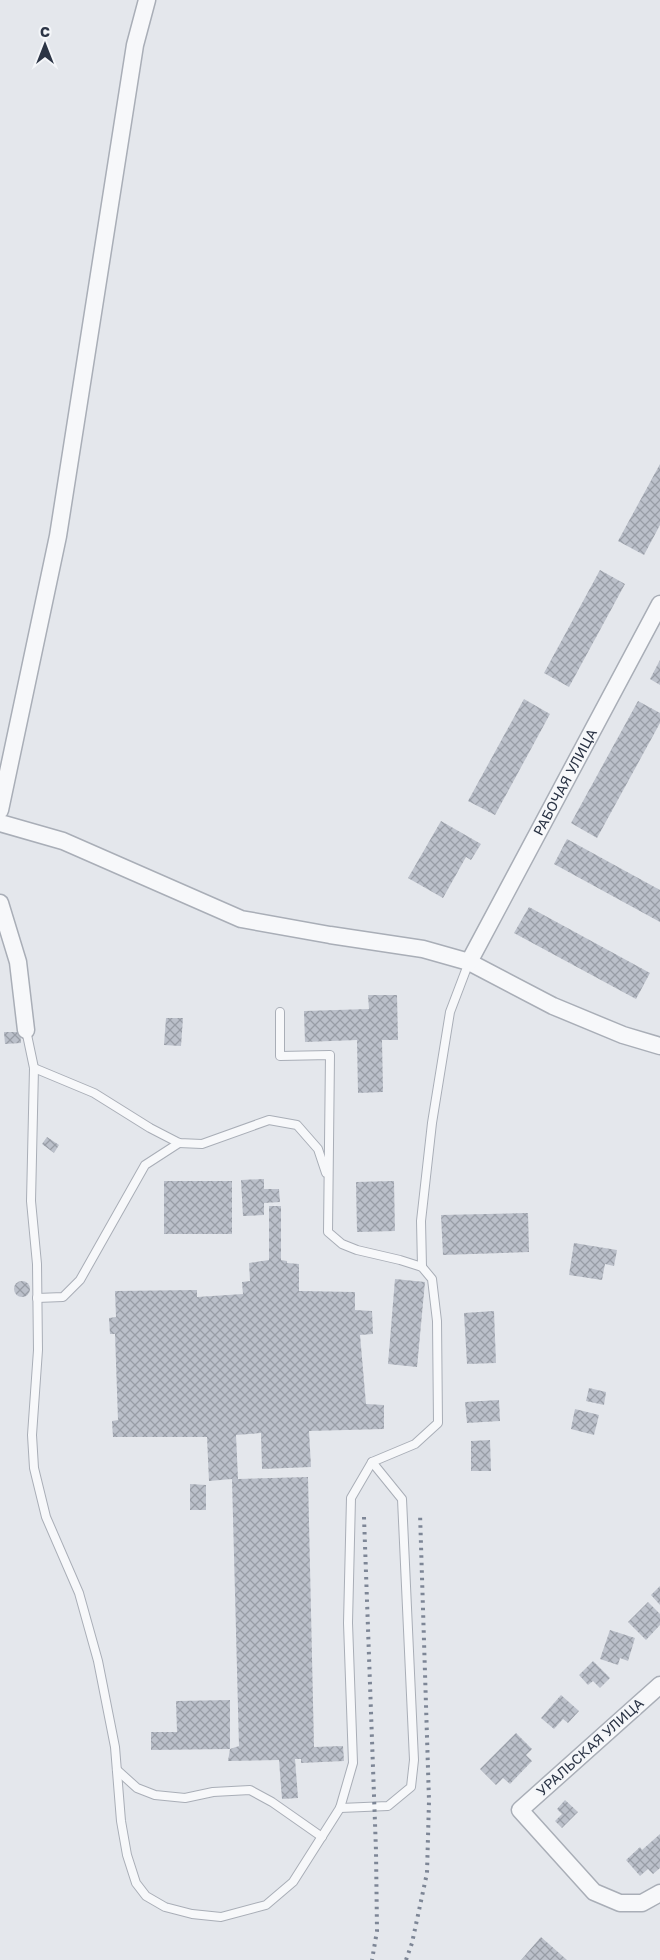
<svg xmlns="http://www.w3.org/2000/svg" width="660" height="1960" font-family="'Golos Text',sans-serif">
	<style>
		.building { fill: url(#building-cross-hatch) }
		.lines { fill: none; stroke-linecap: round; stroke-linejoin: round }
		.service-casing { stroke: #a9aeb7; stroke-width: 10 }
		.minor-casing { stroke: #a9aeb7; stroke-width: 19 }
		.service { stroke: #f7f8fa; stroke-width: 8 }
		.minor { stroke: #f7f8fa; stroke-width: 16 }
		.rail { stroke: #7d8696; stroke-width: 4; stroke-dasharray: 2.5 5; stroke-linecap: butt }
		.labels { text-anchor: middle; stroke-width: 4; stroke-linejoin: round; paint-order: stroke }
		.street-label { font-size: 14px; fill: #2b3445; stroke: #f4f6f9 }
	</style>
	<defs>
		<pattern id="building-cross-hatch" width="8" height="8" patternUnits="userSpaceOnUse" patternTransform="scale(1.25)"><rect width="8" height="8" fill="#bbc0ca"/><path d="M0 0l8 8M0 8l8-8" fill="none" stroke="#989da6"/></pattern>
	</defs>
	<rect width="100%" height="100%" fill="#e4e7ec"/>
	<g class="building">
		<polygon points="660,464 660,525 644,555 618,541"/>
		<polygon points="600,570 625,584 569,687 544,673"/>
		<polygon points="660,660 660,685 650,679"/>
		<polygon points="524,699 550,714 495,815 468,801"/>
		<polygon points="638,701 660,713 660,723 597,838 571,823"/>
		<polygon points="441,821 481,844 471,860 466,857 443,898 408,878"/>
		<polygon points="567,839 660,890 660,922 554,864"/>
		<polygon points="529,907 650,973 636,999 514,933"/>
		<polygon points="368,995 397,995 398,1040 382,1040 383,1092 358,1093 357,1040 305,1042 304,1011 369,1009"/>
		<polygon points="166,1018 183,1018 181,1046 164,1045"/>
		<polygon points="4,1032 20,1032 21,1043 5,1044"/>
		<polygon points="47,1137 59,1145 54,1153 42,1144"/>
		<polygon points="264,1179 264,1189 279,1189 280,1202 264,1203 264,1215 243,1216 241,1180"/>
		<rect x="164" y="1181" width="68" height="53"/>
		<polygon points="394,1181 395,1231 357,1232 356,1182"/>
		<polygon points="269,1206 281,1206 281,1260 287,1261 287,1263 299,1264 299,1291 355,1292 355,1310 372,1311 373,1334 360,1335 366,1404 384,1405 384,1429 309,1431 311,1467 262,1469 261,1433 236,1435 238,1479 308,1477 314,1747 343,1746 344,1761 301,1763 301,1759 295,1759 298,1798 282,1799 279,1760 228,1761 230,1749 239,1746 232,1479 209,1481 207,1437 113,1437 112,1421 118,1420 115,1334 110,1334 109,1318 116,1317 115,1291 197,1290 197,1297 243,1294 242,1282 250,1281 249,1263 269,1260"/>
		<polygon points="528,1213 529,1252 443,1255 441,1215"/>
		<polygon points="574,1243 617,1250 614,1266 605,1264 602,1280 569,1275"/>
		<polygon points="395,1279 425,1282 417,1367 388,1364"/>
		<circle cx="22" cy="1289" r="8"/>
		<polygon points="494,1311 496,1363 467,1364 464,1313"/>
		<polygon points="589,1388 606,1392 604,1405 586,1401"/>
		<polygon points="499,1400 500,1421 467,1423 465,1402"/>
		<polygon points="575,1409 599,1415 594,1435 571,1429"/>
		<polygon points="490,1440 491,1471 471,1471 471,1441"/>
		<polygon points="190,1484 206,1485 206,1510 190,1510"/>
		<polygon points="660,1586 660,1605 651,1595"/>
		<polygon points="648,1602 660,1614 660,1625 646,1640 628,1622"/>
		<polygon points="610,1630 635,1638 628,1661 620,1658 618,1665 600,1659"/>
		<polygon points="593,1661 610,1678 600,1688 593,1681 588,1685 579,1675"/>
		<polygon points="561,1695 579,1711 568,1723 563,1719 554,1729 541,1718"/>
		<polygon points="230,1700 230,1749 151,1750 151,1732 177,1732 176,1701"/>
		<polygon points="516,1733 532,1749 526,1755 532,1761 510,1784 503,1778 496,1785 480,1769"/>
		<polygon points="565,1800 578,1812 562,1828 555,1821 562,1814 557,1809"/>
		<polygon points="660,1834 660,1868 653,1874 648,1869 640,1876 626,1860 640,1847 642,1850"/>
		<polygon points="541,1937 567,1960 521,1960"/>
	</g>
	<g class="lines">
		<defs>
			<g id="service">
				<polyline points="26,1030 34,1068 31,1201 37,1264 38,1350 32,1435 34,1468 46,1517 79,1593 98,1661 115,1747 121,1821 127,1855 136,1883 146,1896 165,1907 192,1914 221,1917 266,1905 293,1882 340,1808 353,1763 348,1623 351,1498 372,1462 415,1444 438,1423 437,1321 432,1279 422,1267 400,1260 357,1250 342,1244 328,1232 330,1055 280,1056 280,1012"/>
				<polyline points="34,1068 94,1093 150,1128 179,1143 202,1144 269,1120 297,1125 318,1149 326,1173"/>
				<polyline points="422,1267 421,1221 432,1123 450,1012 469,962"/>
				<polyline points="37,1298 63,1297 80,1280 145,1165 179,1143"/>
				<polyline points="117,1770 137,1788 155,1795 185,1798 213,1792 250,1790 272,1802 322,1837"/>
				<polyline points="340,1808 388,1806 411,1787 414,1760 402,1499 372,1462"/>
			</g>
			<g id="minor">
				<polyline points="0,810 58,536 135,45 147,0"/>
				<polyline points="0,823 63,841 241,919 330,935 423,949 469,962 553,1006 623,1035 660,1046"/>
				<polyline points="0,903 18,962 26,1030"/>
				<path id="s1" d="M469 962 660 604"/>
				<polyline points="660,1685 520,1810 594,1892 620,1903 642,1903 660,1893"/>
			</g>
		</defs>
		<use href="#service" class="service-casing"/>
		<use href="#minor" class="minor-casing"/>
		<use href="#service" class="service"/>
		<use href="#minor" class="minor"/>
		<g class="rail">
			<polyline points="364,1517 376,1851 377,1931 372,1960"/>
			<polyline points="406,1960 412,1943 427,1873 429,1801 420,1513"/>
		</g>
	</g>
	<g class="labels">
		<g class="street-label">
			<text dy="5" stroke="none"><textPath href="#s1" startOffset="204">РАБОЧАЯ УЛИЦА</textPath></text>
			<text transform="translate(590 1747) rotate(-42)" y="5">УРАЛЬСКАЯ УЛИЦА</text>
		</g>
	</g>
	<g transform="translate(45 45)" stroke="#f4f6f9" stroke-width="4" paint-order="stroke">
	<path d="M0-4L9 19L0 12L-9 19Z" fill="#2b3445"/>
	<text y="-8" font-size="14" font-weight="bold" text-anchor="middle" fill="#2b3445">С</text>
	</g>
</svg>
